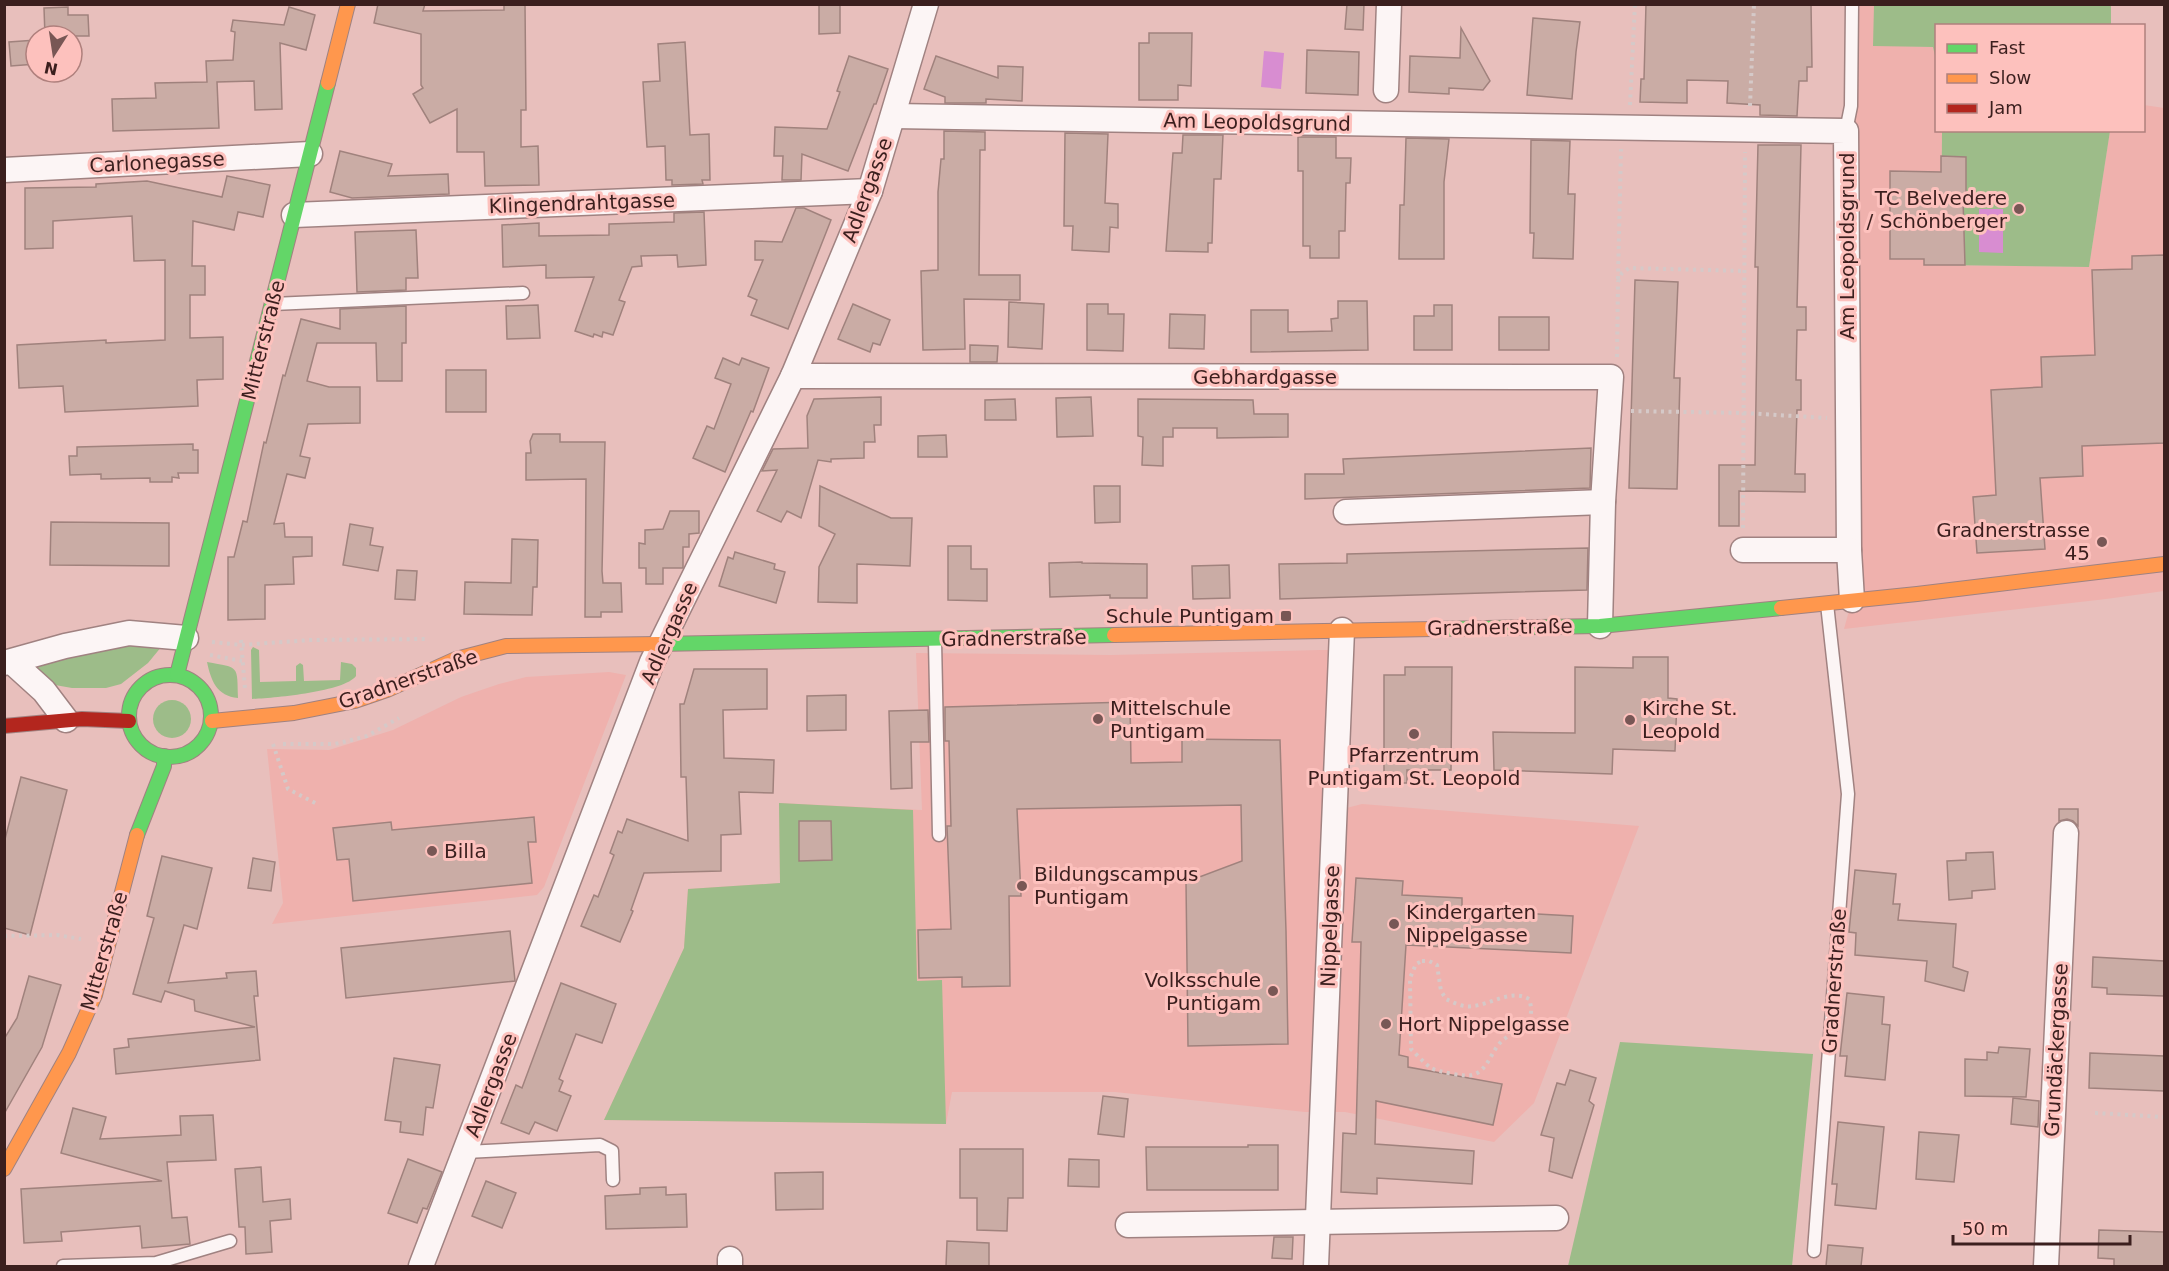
<svg xmlns="http://www.w3.org/2000/svg" width="2169" height="1271" font-family="'DejaVu Sans',sans-serif">
	<style>
		.built { fill: #efb1ad }
		.green { fill: #9dbc89 }
		.water { fill: #d88dd1 }
		.building { fill: #caaca5; stroke: #a0827d; stroke-width: 1.5 }
		.lines { fill: none; stroke-linecap: round; stroke-linejoin: round }
		.lane-casing { stroke: #a08281; stroke-width: 15 }
		.street-casing { stroke: #a08281; stroke-width: 27 }
		.fast-casing { stroke: #a08281; stroke-width: 16 }
		.slow-casing { stroke: #a08281; stroke-width: 16 }
		.jam-casing { stroke: #a08281; stroke-width: 16 }
		.path { stroke: #d5c9c8; stroke-width: 4; stroke-dasharray: 3 4.5; stroke-linecap: butt }
		.lane { stroke: #fcf5f5; stroke-width: 12 }
		.street { stroke: #fcf5f5; stroke-width: 24 }
		.fast { stroke: #63d668; stroke-width: 14 }
		.slow { stroke: #ff974d; stroke-width: 14 }
		.jam { stroke: #b3261e; stroke-width: 14 }
		.poi-dot { fill: #785755; stroke: #fdc1bd; stroke-width: 2 }
		.labels { text-anchor: middle; stroke-width: 6; stroke-linejoin: round; paint-order: stroke }
		.street-label { font-size: 20px; fill: #3b1f1e; stroke: #fdc1bd }
		.poi-label { font-size: 20px; fill: #3b1f1e; stroke: #fdc1bd; text-anchor: start }
	</style>
	<rect width="100%" height="100%" fill="#e8bfbc"/>
	<g class="built">
		<polygon points="1874,4 1874,45 1933,47 1936,60 1936,130 1942,131 1941,265 2089,267 2110,131 2144,130 2144,105 2164,108 2164,591 2106,599 1844,629 1852,600 1852,5"/>
		<polygon points="1320,650 1341,650 1335,811 1362,804 1639,826 1534,1103 1494,1142 1345,1112 1305,1112 1115,1092 952,1092 946,1124 604,1120 684,948 688,889 780,883 779,803 922,810 916,653 1111,655"/>
		<polygon points="609,672 626,675 544,887 537,895 272,924 283,903 267,749 329,750 393,730 461,697 499,684 526,677"/>
	</g>
	<g class="green">
		<polygon points="1874,5 2111,5 2111,25 1936,26 1936,60 1933,47 1873,46"/>
		<polygon points="1942,131 2110,131 2089,267 1941,265"/>
		<polygon points="118,642 162,646 148,663 121,684 106,688 72,688 55,685 36,667 37,661"/>
		<path d="M253 647 259 650 260 682 296 681V666L300 663 303 665 304 681 340 680 341 662 352 664 356 668V676C344 692 273 698 252 699L251 650Z"/>
		<path d="M207 662C240 668 237 665 238 698 217 696 211 681 207 662Z"/>
		<circle cx="172" cy="719" r="19"/>
		<polygon points="779,803 913,810 917,981 942,980 946,1124 604,1120 684,948 688,889 780,883"/>
		<polygon points="1620,1042 1813,1054 1792,1266 1568,1266"/>
	</g>
	<g class="water">
		<polygon points="1264,51 1284,53 1281,89 1261,87"/>
		<polygon points="1979,209 2003,209 2003,253 1979,252"/>
	</g>
	<g class="building">
		<polygon points="378,4 425,4 423,11 504,10 504,4 525,4 526,110 521,110 521,147 538,146 539,185 485,186 484,152 457,152 457,109 430,123 413,94 423,88 421,85 421,34 374,23"/>
		<polygon points="819,4 840,4 840,33 819,34"/>
		<polygon points="1347,4 1364,4 1363,30 1345,29"/>
		<polygon points="1646,4 1811,4 1812,67 1807,67 1807,81 1799,81 1797,116 1760,115 1760,105 1727,103 1728,81 1687,80 1687,103 1640,102 1641,79 1644,79"/>
		<polygon points="68,7 68,15 88,15 89,36 45,36 44,8"/>
		<polygon points="289,7 315,15 306,50 280,43 282,109 255,110 254,81 217,82 219,128 113,131 112,99 156,98 155,83 207,82 206,61 233,60 235,32 231,31 233,20 284,25"/>
		<polygon points="1533,18 1580,22 1576,52 1572,99 1527,95"/>
		<polygon points="1461,28 1490,81 1483,90 1449,88 1449,94 1409,92 1410,56 1460,58"/>
		<polygon points="1149,33 1192,33 1191,86 1178,85 1178,100 1139,100 1139,43 1149,43"/>
		<polygon points="36,40 36,64 11,66 9,42"/>
		<polygon points="685,42 690,135 709,134 710,180 702,180 703,184 672,185 672,180 666,180 665,146 647,147 643,82 660,81 658,44"/>
		<polygon points="1307,50 1359,52 1358,95 1306,93"/>
		<polygon points="849,56 888,69 876,104 874,104 848,171 802,154 801,180 782,180 783,156 774,156 775,127 827,129 840,92 837,91"/>
		<polygon points="936,56 998,78 998,66 1023,67 1022,101 986,99 986,103 945,103 945,97 924,89"/>
		<polygon points="944,131 985,132 985,150 980,150 979,275 1020,275 1020,300 964,299 965,349 923,350 921,271 938,270 938,192 941,159 944,159"/>
		<polygon points="1065,133 1108,134 1105,203 1118,204 1118,228 1110,227 1109,252 1072,250 1073,226 1064,226"/>
		<polygon points="1183,135 1223,135 1221,179 1214,179 1212,243 1208,243 1208,252 1166,251 1173,153 1182,153"/>
		<polygon points="1298,137 1336,137 1336,158 1351,158 1350,183 1346,183 1345,231 1339,231 1339,258 1310,258 1310,246 1303,246 1303,171 1298,171"/>
		<polygon points="1406,138 1449,139 1444,182 1444,259 1399,259 1400,205 1404,205"/>
		<polygon points="1531,140 1570,141 1568,194 1575,194 1573,259 1533,258 1534,233 1530,233"/>
		<polygon points="1758,145 1801,145 1797,307 1806,307 1806,330 1797,330 1796,380 1801,380 1801,410 1797,410 1795,474 1805,474 1805,492 1739,491 1739,526 1719,526 1719,465 1755,465 1758,267 1755,267"/>
		<polygon points="340,151 392,164 388,176 448,174 449,194 352,198 330,192"/>
		<polygon points="1941,156 1966,157 1966,199 1963,199 1965,265 1924,265 1924,259 1890,259 1890,171 1941,172"/>
		<polygon points="227,176 270,185 263,217 238,212 234,230 193,221 192,266 205,266 205,295 190,295 190,338 223,337 223,379 197,380 198,406 65,412 63,386 19,388 17,345 106,340 106,343 165,340 165,260 134,261 132,216 53,221 53,248 25,249 25,188 96,187 96,184 147,181 222,197"/>
		<polygon points="796,208 804,208 831,220 788,329 751,315 757,300 748,296 763,260 755,260 755,241 782,242"/>
		<polygon points="704,212 706,265 678,267 677,255 641,256 642,266 632,267 619,300 625,302 613,335 603,332 602,337 594,334 593,337 575,331 594,277 546,278 546,265 503,267 502,225 539,223 539,236 609,235 609,224 674,222 674,213"/>
		<polygon points="416,230 418,278 406,278 406,290 357,292 355,232"/>
		<polygon points="2164,255 2164,443 2082,446 2083,476 2040,478 2045,549 1977,553 1973,497 1996,495 1991,390 2042,387 2041,357 2095,355 2092,270 2132,269 2132,256"/>
		<polygon points="1635,280 1678,282 1674,378 1680,378 1677,489 1629,488"/>
		<polygon points="1338,301 1367,301 1368,350 1251,352 1251,310 1288,310 1288,332 1332,331 1331,319 1338,318"/>
		<polygon points="1009,302 1044,304 1042,349 1008,347"/>
		<polygon points="853,304 890,320 880,345 873,343 870,352 838,339"/>
		<polygon points="1087,304 1108,304 1108,314 1124,314 1123,351 1087,350"/>
		<polygon points="538,305 540,338 507,339 506,306"/>
		<polygon points="1434,305 1452,305 1452,350 1414,350 1414,316 1434,316"/>
		<polygon points="406,306 406,343 402,343 402,381 377,381 376,343 317,343 307,381 329,387 360,387 360,423 308,424 300,456 310,458 305,478 287,474 274,524 284,523 285,537 312,537 312,556 293,557 294,584 265,585 265,619 228,620 228,557 234,557 243,521 247,522 264,442 266,443 283,375 285,376 301,319 340,329 340,309"/>
		<polygon points="1170,314 1205,315 1204,349 1169,348"/>
		<rect x="1499" y="317" width="50" height="33"/>
		<polygon points="970,345 998,346 997,362 970,362"/>
		<polygon points="723,358 739,365 742,358 769,368 753,412 751,411 725,472 693,458 707,426 714,429 731,384 715,378"/>
		<rect x="446" y="370" width="40" height="42"/>
		<polygon points="881,397 881,425 874,425 875,442 864,442 864,458 831,459 831,462 818,460 801,518 787,511 781,522 757,511 777,470 762,471 773,449 808,448 807,416 814,399"/>
		<polygon points="1091,397 1093,436 1057,437 1056,398"/>
		<polygon points="1015,399 1016,420 985,420 985,400"/>
		<polygon points="1138,399 1253,400 1254,414 1288,414 1288,437 1217,438 1217,428 1173,428 1173,437 1163,437 1163,466 1142,465 1143,437 1138,436"/>
		<polygon points="533,434 560,434 560,442 605,442 602,571 603,583 621,583 622,612 601,612 601,617 585,617 586,479 526,480 526,453 531,453 530,441"/>
		<polygon points="946,435 947,457 918,457 918,436"/>
		<polygon points="193,444 193,450 198,450 198,473 178,473 179,478 172,477 172,482 150,482 150,478 101,479 101,474 70,475 69,456 77,456 77,447"/>
		<polygon points="1591,448 1590,488 1305,499 1305,474 1344,474 1343,459"/>
		<polygon points="820,486 891,518 912,518 910,566 857,564 857,603 818,602 819,567 835,534 819,526"/>
		<polygon points="1094,486 1120,486 1120,522 1095,523"/>
		<polygon points="670,511 699,511 699,533 689,534 689,547 683,547 683,568 663,568 663,584 646,584 646,568 639,568 639,543 645,544 645,530 663,529"/>
		<polygon points="51,522 169,523 169,566 50,565"/>
		<polygon points="350,524 373,528 370,545 383,547 378,571 343,565"/>
		<polygon points="512,539 538,540 537,587 533,587 532,615 464,614 465,582 511,583"/>
		<polygon points="948,546 971,546 971,569 987,569 987,601 948,600"/>
		<polygon points="1588,548 1587,590 1280,599 1279,564 1347,563 1347,554"/>
		<polygon points="735,552 775,564 774,569 785,572 776,603 719,586 728,557 733,559"/>
		<polygon points="1082,562 1082,563 1147,564 1147,598 1110,598 1110,595 1050,597 1049,563"/>
		<polygon points="1229,565 1230,598 1193,599 1192,566"/>
		<polygon points="397,570 417,571 415,600 395,599"/>
		<polygon points="1633,657 1668,657 1668,698 1677,699 1675,751 1613,749 1612,774 1494,770 1493,732 1575,733 1575,667 1633,668"/>
		<polygon points="1405,667 1452,667 1451,770 1407,770 1407,783 1384,783 1384,675 1405,675"/>
		<polygon points="694,669 767,669 767,709 723,710 724,758 774,760 773,793 739,792 741,834 721,835 721,871 644,873 631,910 633,911 620,942 581,926 594,895 598,897 614,855 610,853 618,831 622,833 627,819 688,841 686,777 681,777 680,704 684,704"/>
		<polygon points="846,695 846,730 807,731 807,696"/>
		<polygon points="1130,702 1131,763 1182,762 1182,739 1280,740 1286,931 1288,1044 1188,1046 1186,882 1242,861 1241,805 1017,809 1021,896 1009,896 1010,986 962,987 962,977 919,978 918,930 951,929 947,826 951,826 949,741 945,741 945,707"/>
		<polygon points="928,710 929,742 911,742 912,788 891,789 889,711"/>
		<polygon points="21,777 67,790 30,935 4,928 4,843"/>
		<polygon points="2059,809 2078,809 2078,826 2073,821 2067,819 2059,821"/>
		<polygon points="534,817 536,842 528,842 532,883 353,901 349,859 337,860 333,828 391,822 392,830"/>
		<polygon points="799,821 831,821 832,860 799,861"/>
		<polygon points="1993,852 1995,889 1972,891 1972,898 1949,900 1947,861 1966,860 1966,853"/>
		<polygon points="162,856 212,868 197,929 184,925 168,983 227,978 226,973 256,971 258,996 254,996 260,1060 116,1074 114,1049 129,1047 128,1039 255,1027 195,1011 194,1000 165,991 161,1002 133,994 154,918 147,916"/>
		<polygon points="253,858 275,862 271,891 248,888"/>
		<polygon points="1855,870 1896,874 1893,904 1900,904 1898,920 1956,924 1953,967 1968,972 1964,991 1925,981 1927,961 1855,955 1856,933 1849,932"/>
		<polygon points="1356,878 1403,881 1402,895 1462,898 1462,910 1573,916 1571,953 1406,945 1399,1055 1408,1057 1408,1067 1502,1084 1493,1125 1376,1101 1375,1144 1474,1151 1472,1184 1377,1178 1377,1194 1341,1192 1343,1133 1356,1134 1361,942 1352,942"/>
		<polygon points="510,931 515,981 346,998 341,948"/>
		<polygon points="2093,957 2164,961 2164,996 2107,994 2107,988 2092,987"/>
		<polygon points="29,976 61,985 42,1047 4,1114 4,1039 17,1018"/>
		<polygon points="561,983 616,1004 602,1043 576,1034 559,1079 563,1081 559,1091 571,1096 557,1131 535,1122 529,1134 501,1123 516,1085 522,1088"/>
		<polygon points="1847,993 1884,997 1882,1024 1890,1025 1885,1080 1845,1076 1847,1056 1840,1056"/>
		<polygon points="1999,1047 2030,1049 2026,1097 1965,1096 1965,1059 1987,1060 1987,1052 1998,1053"/>
		<polygon points="2090,1053 2164,1056 2164,1091 2089,1088"/>
		<polygon points="394,1058 440,1065 433,1108 426,1107 423,1135 400,1132 401,1122 385,1120"/>
		<polygon points="1570,1070 1596,1078 1589,1101 1594,1105 1572,1178 1549,1171 1554,1138 1541,1135 1557,1083 1565,1085"/>
		<polygon points="1103,1096 1128,1099 1124,1137 1098,1134"/>
		<polygon points="2013,1098 2039,1101 2038,1127 2011,1124"/>
		<polygon points="73,1108 106,1117 100,1139 181,1135 180,1116 213,1115 216,1160 167,1162 172,1218 187,1217 190,1244 142,1248 140,1226 61,1232 62,1241 24,1243 21,1189 162,1181 61,1153"/>
		<polygon points="1838,1122 1884,1127 1876,1209 1835,1205 1837,1184 1832,1184"/>
		<polygon points="1919,1132 1959,1135 1954,1182 1916,1179"/>
		<polygon points="1248,1145 1278,1145 1278,1190 1147,1190 1146,1147 1248,1147"/>
		<polygon points="960,1149 1023,1149 1023,1198 1008,1198 1007,1231 977,1230 977,1198 960,1198"/>
		<polygon points="408,1159 442,1172 427,1209 423,1208 417,1223 388,1213"/>
		<polygon points="1069,1159 1099,1160 1099,1187 1068,1186"/>
		<polygon points="261,1167 263,1202 290,1199 291,1219 270,1221 272,1252 246,1254 245,1227 239,1227 235,1169"/>
		<polygon points="823,1172 823,1209 776,1210 775,1173"/>
		<polygon points="486,1181 516,1193 502,1228 472,1216"/>
		<polygon points="666,1187 666,1195 686,1194 687,1227 606,1229 605,1196 640,1194 640,1188"/>
		<polygon points="2099,1230 2164,1232 2164,1266 2114,1266 2114,1259 2098,1258"/>
		<polygon points="1274,1237 1293,1237 1292,1259 1272,1258"/>
		<polygon points="947,1241 989,1243 989,1266 946,1266"/>
		<polygon points="1828,1245 1863,1248 1861,1266 1826,1266"/>
	</g>
	<g class="lines">
		<defs>
			<g id="lane">
				<polyline points="1846,131 1851,106 1852,4"/>
				<polyline points="273,304 523,293"/>
				<polyline points="935,641 939,835"/>
				<polyline points="466,1152 600,1145 612,1151 613,1180"/>
				<polyline points="1814,1251 1848,794 1827,604"/>
				<polyline points="63,1266 156,1263 230,1241"/>
			</g>
			<g id="street">
				<polyline points="1386,90 1389,4"/>
				<polyline points="893,116 1846,131 1849,550 1852,600"/>
				<polyline points="4,170 310,154"/>
				<polyline points="294,215 870,191"/>
				<polyline points="793,376 1611,377 1603,502 1600,626"/>
				<polyline points="1346,512 1603,502"/>
				<polyline points="1743,550 1849,550"/>
				<polyline points="12,662 44,691 66,720"/>
				<polyline points="4,663 65,646 129,633 186,638"/>
				<polyline points="1128,1225 1556,1218"/>
				<polyline points="421,1266 652,662 793,376 870,191 926,4"/>
				<polyline points="730,1266 730,1259"/>
				<polyline points="1316,1266 1342,630"/>
				<polyline points="2046,1266 2066,833"/>
			</g>
			<g id="fast">
				<polyline points="1433,629 1600,626 1781,608"/>
				<polyline points="658,644 1114,635"/>
				<circle cx="170" cy="716" r="41"/>
				<polyline points="177,675 328,83"/>
				<polyline points="137,835 164,766 164,756"/>
			</g>
			<g id="slow">
				<polyline points="328,83 348,4"/>
				<polyline points="1781,608 1917,594 2164,564"/>
				<polyline points="1114,635 1433,629"/>
				<polyline points="212,721 294,713 355,701 387,690 456,659 506,646 658,644"/>
				<polyline points="4,1169 69,1053 95,995 137,835"/>
			</g>
			<polyline id="jam" points="4,726 82,719 129,721"/>
		</defs>
		<use href="#lane" class="lane-casing"/>
		<use href="#street" class="street-casing"/>
		<use href="#fast" class="fast-casing"/>
		<use href="#slow" class="slow-casing"/>
		<use href="#jam" class="jam-casing"/>
		<g class="path">
			<polyline points="1630,105 1635,4"/>
			<polyline points="1750,106 1754,4"/>
			<polyline points="1618,279 1621,149"/>
			<polyline points="1617,357 1618,282 1622,273 1629,268 1745,271"/>
			<polyline points="1631,411 1744,413 1827,418"/>
			<polyline points="1743,528 1745,152"/>
			<polyline points="241,640 245,689"/>
			<polyline points="212,642 241,645 310,640 429,639"/>
			<polyline points="210,655 242,661"/>
			<polyline points="273,744 288,789 319,805"/>
			<polyline points="283,744 335,744 367,736 399,718"/>
			<polyline points="4,936 57,935 81,939"/>
			<path d="M1422 961H1429L1437 965 1441 991 1446 999C1454 1003 1464 1008 1473 1006 1492 1004 1511 989 1529 999 1531 1005 1532 1011 1530 1017 1525 1030 1507 1034 1499 1044 1490 1055 1487 1071 1472 1075 1465 1077 1438 1072 1431 1068 1424 1063 1417 1055 1411 1049L1410 978 1416 964Z"/>
			<polyline points="2095,1113 2164,1117"/>
		</g>
		<use href="#lane" class="lane"/>
		<use href="#street" class="street"/>
		<use href="#fast" class="fast"/>
		<use href="#slow" class="slow"/>
		<use href="#jam" class="jam"/>
	</g>
	<g class="poi-dot">
		<circle cx="2019" cy="209" r="6"/>
		<circle cx="2102" cy="542" r="6"/>
		<rect x="1280" y="610" width="12" height="12" rx="3"/>
		<circle cx="1098" cy="719" r="6"/>
		<circle cx="1630" cy="720" r="6"/>
		<circle cx="1414" cy="734" r="6"/>
		<circle cx="432" cy="851" r="6"/>
		<circle cx="1022" cy="886" r="6"/>
		<circle cx="1394" cy="924" r="6"/>
		<circle cx="1273" cy="991" r="6"/>
		<circle cx="1386" cy="1024" r="6"/>
	</g>
	<g class="labels">
		<g class="street-label">
			<text transform="translate(1257 122) rotate(1)" y="7">Am Leopoldsgrund</text>
			<text transform="translate(157 162) rotate(-3)" y="7">Carlonegasse</text>
			<text transform="translate(867 190) rotate(-70)" y="7">Adlergasse</text>
			<text transform="translate(582 203) rotate(-2)" y="7">Klingendrahtgasse</text>
			<text transform="translate(1847 246) rotate(-90)" y="7">Am Leopoldsgrund</text>
			<text transform="translate(263 340) rotate(-76)" y="7">Mitterstraße</text>
			<text x="1265" y="384">Gebhardgasse</text>
			<text transform="translate(1500 627) rotate(-1)" y="7">Gradnerstraße</text>
			<text transform="translate(669 633) rotate(-66)" y="7">Adlergasse</text>
			<text transform="translate(1014 638) rotate(-1)" y="7">Gradnerstraße</text>
			<text transform="translate(408 679) rotate(-19)" y="7">Gradnerstraße</text>
			<text transform="translate(1330 926) rotate(-88)" y="7">Nippelgasse</text>
			<text transform="translate(104 951) rotate(-74)" y="7">Mitterstraße</text>
			<text transform="translate(1834 981) rotate(-86)" y="7">Gradnerstraße</text>
			<text transform="translate(2056 1050) rotate(-87)" y="7">Grundäckergasse</text>
			<text transform="translate(491 1085) rotate(-69)" y="7">Adlergasse</text>
		</g>
		<g class="poi-label">
			<text x="2007" y="205" text-anchor="end">TC Belvedere<tspan x="2007" dy="23">/ Schönberger</tspan></text>
			<text x="2090" y="537" text-anchor="end">Gradnerstrasse<tspan x="2090" dy="23">45</tspan></text>
			<text x="1274" y="623" text-anchor="end">Schule Puntigam</text>
			<text x="1110" y="715">Mittelschule<tspan x="1110" dy="23">Puntigam</tspan></text>
			<text x="1642" y="715">Kirche St.<tspan x="1642" dy="23">Leopold</tspan></text>
			<text x="1414" y="762" text-anchor="middle">Pfarrzentrum<tspan x="1414" dy="23">Puntigam St. Leopold</tspan></text>
			<text x="444" y="858">Billa</text>
			<text x="1034" y="881">Bildungscampus<tspan x="1034" dy="23">Puntigam</tspan></text>
			<text x="1406" y="919">Kindergarten<tspan x="1406" dy="23">Nippelgasse</tspan></text>
			<text x="1261" y="987" text-anchor="end">Volksschule<tspan x="1261" dy="23">Puntigam</tspan></text>
			<text x="1398" y="1031">Hort Nippelgasse</text>
		</g>
	</g>
	<rect width="2169" height="1271" fill="none" stroke="#3b1f1e" stroke-width="12"/>
	<rect x="1935" y="24" width="210" height="108" fill="#fdc1bd" stroke="#af807d" stroke-width="1.5"/>
	<rect x="1947" y="44" width="30" height="9" fill="#63d668" stroke="#af807d" stroke-width="1.5"/>
	<text x="1989" y="54" font-size="18" fill="#3b1f1e">Fast</text>
	<rect x="1947" y="74" width="30" height="9" fill="#ff974d" stroke="#af807d" stroke-width="1.5"/>
	<text x="1989" y="84" font-size="18" fill="#3b1f1e">Slow</text>
	<rect x="1947" y="104" width="30" height="9" fill="#b3261e" stroke="#af807d" stroke-width="1.5"/>
	<text x="1989" y="114" font-size="18" fill="#3b1f1e">Jam</text>
	<g transform="translate(54 54) rotate(192)"><circle r="28" fill="#fdc1bd" stroke="#af807d" stroke-width="1.5"/>
	<path d="M0-4.5L10 22L0 15L-10 22Z" fill="#785755"/>
	<text y="-9" font-size="16" font-weight="bold" text-anchor="middle" fill="#3b1f1e">N</text>
	</g>
	<path d="M1953 1235v9h177v-9" fill="none" stroke="#3b1f1e" stroke-width="3"/>
	<text x="1962" y="1235" font-size="18" fill="#3b1f1e" stroke="#fdc1bd" stroke-width="4.5" paint-order="stroke">50 m</text>
</svg>
